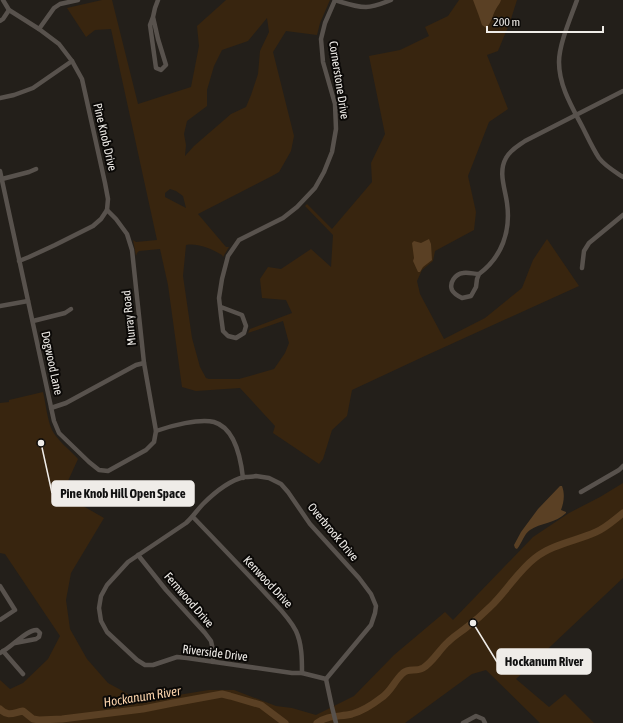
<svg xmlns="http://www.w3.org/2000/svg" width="623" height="723" font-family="'Asap Condensed',sans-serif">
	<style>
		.green { fill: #38250f; fill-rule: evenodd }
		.water { fill: #5a4024 }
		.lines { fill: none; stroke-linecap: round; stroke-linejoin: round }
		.river { stroke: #5a4024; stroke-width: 7 }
		.minor { stroke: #58524d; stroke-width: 4.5 }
		.labels { text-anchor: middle; stroke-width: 4; stroke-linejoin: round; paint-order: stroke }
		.street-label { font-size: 12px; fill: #efece8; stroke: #0b0907 }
		.water-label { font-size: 13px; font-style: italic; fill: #f9d2ab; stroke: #0b0907 }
		.leader { fill: none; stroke: #efece8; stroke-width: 1.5 }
		.callout-dot { fill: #efece8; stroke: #0b0907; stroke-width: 1.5 }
		.callout { fill: #efece8; stroke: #efece8; stroke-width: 1.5 }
		.callout-label { font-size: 13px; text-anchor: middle; font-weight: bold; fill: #111 }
	</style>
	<rect width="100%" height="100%" fill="#231f1a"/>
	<g class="green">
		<path d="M102 0H112L138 104 191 87 199 46 197 26 226 0H330L320 23 317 35 286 31 273 52 294 136 291 151 279 172 272 176 198 214 226 247H229L223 257 222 255C211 249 199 243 186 245L183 276 192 338 200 367 206 378 209 379H239L274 369 285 353 289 343 283 321 248 333 250 329 292 313 286 300 262 298 260 279 268 267 281 269 311 249 331 267 333 235 305 206 307 204 332 229 372 182 371 163 385 134 369 56 400 50 429 36 425 27 448 16 459 0H517L510 22 498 51 487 55 508 109 489 122 468 176 476 212 474 230 435 251 433 261 422 270 417 281 420 294 444 339 485 318 522 288 533 260 547 239 579 286 427 355 352 390 347 416 332 430 323 459 319 464 273 433 275 426 240 388 196 391 182 387 168 285 160 249 139 251 137 253 136 256 133 240 136 242 157 240 111 29 95 30 86 37 67 8ZM267 18 269 32 260 51 258 74 251 95 246 107 231 114 194 146 185 156 186 145 184 134 187 121 207 106V90L214 66 222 50 248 41ZM170 189 176 191 183 196 186 208 165 197V193Z"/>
		<path d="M43 392C46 404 47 419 52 430 57 440 70 450 78 459L62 494 104 518 71 573 66 600 70 629 87 659 108 683 141 701 209 690H234L276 706 292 708 316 715 354 696 394 655 445 612 453 620 533 537 569 513 600 497 623 483V578L516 679 549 707 565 694 594 723H540L486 670 472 674 405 723H0V680L10 689 23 683 48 659 60 636 5 554 0 553V403L9 402V400Z"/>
	</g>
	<g class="water">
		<path d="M473 0H501C500 4 498 5 496 9 492 16 492 22 486 28L482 25 479 16Z"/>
		<polygon points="429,239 431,244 432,260 423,267 420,272 418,272 413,261 414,258 412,243 414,241 421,243"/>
		<path d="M560 486H562C565 494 564 502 561 510L566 512V513C556 523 540 523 530 530 524 534 522 543 517 549L515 548 514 545 521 532 538 509Z"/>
	</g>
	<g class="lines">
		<g class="river">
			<path d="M0 709C8 717 13 713 23 711L33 719 39 720 62 719 143 709 173 703 222 694 230 696 261 705 285 723"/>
			<path d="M317 723C327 715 340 717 352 714 362 711 372 705 381 698 391 692 394 681 403 673 409 668 416 672 423 668 433 662 439 650 448 642 454 636 461 632 467 627 475 621 483 614 490 607 506 592 518 571 535 558 553 544 576 541 596 532 607 527 614 520 623 513"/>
		</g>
		<g class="minor">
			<polyline points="3,0 9,10 39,29 59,44 72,61 82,79 105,183 108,199 107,210 101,219 93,226 55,245 29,257 19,261"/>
			<path d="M335 0C344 3 356 7 366 7 375 7 383 3 391 0"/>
			<path d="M577 0C571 17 559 44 559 62 559 86 572 107 583 128 588 138 593 149 599 158 605 166 614 171 623 177"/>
			<polyline points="153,17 158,39 166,65 161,70 156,68 150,25 153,17 155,8 158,0"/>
			<polyline points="0,21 3,19 9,10"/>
			<polyline points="39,29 54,8 60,4 78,0"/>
			<polyline points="0,98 14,95 33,88 72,61"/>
			<polyline points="0,171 54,421 59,433 89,462 99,470 108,471 146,450 154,442 156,431 144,363 132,250 127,234 116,219 107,210"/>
			<polyline points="2,179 29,172 36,169"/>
			<polyline points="582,268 584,251 589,243 623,215"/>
			<path d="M479 274 477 279 476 287 471 296 462 298C458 296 454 294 452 290 449 283 455 274 463 273 468 272 474 274 479 274 502 257 511 231 507 203 505 188 498 172 506 158 510 150 518 146 525 141L623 91"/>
			<polyline points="0,306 28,301"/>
			<polyline points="221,307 242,315 246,326 244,333 236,338 228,336 223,331 221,316 219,298 222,279 228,256 239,240 283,218 297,207 315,188 324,172 332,152 336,129 335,104 323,62 321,39 325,23 335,0"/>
			<polyline points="33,321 65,313 71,309"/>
			<polyline points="51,408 66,403 136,365 144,363"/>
			<path d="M156 431C170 426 200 418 214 422 235 428 241 460 243 478"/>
			<path d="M256 476 269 478 281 484 288 492 310 524 359 578 371 594 376 606 375 613 371 625 326 679 302 673H292L187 658 177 657 153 665H145L137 660 107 632 101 621 99 608 101 596 107 585 128 562 186 523C193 517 197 510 203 504 214 493 228 481 244 477 248 477 252 477 256 476Z"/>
			<polyline points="581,492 619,470 623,466"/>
			<path d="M193 517C218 543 243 569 267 595 277 606 289 617 296 631 302 644 302 659 302 673"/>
			<polyline points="138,555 166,590 205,633 211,641 213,650 213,662"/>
			<polyline points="0,586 15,610 0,620"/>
			<polyline points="3,651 23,674"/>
			<path d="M0 653C11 648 27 629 37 630L40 633 39 637 36 639 15 643"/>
			<polyline points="326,679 332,707 336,723"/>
			<polyline points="463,723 476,716 483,719 485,723"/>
		</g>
	</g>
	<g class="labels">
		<g class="street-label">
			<text transform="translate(339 80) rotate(81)" y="4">Cornerstone Drive</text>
			<text transform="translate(105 137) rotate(77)" y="4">Pine Knob Drive</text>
			<text transform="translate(129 318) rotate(-96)" y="4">Murray Road</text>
			<text transform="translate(52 363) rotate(78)" y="4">Dogwood Lane</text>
			<text transform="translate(333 532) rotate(50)" y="4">Overbrook Drive</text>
			<text transform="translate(268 582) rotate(47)" y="4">Kenwood Drive</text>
			<text transform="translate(189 600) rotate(49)" y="4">Fernwood Drive</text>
			<text transform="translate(215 653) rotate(7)" y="4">Riverside Drive</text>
		</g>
		<g class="water-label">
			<text transform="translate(142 696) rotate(-9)" y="5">Hockanum River</text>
		</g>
	</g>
	<path class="leader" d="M41 443L52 493M473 623L497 662"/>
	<g class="callout-dot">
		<circle cx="41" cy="443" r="4"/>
		<circle cx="473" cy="623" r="4"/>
	</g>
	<g class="callout">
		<rect x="52" y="481" width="142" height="25" rx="4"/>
		<rect x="497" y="649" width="94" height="25" rx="4"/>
	</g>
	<g class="callout-label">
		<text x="123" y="498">Pine Knob Hill Open Space</text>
		<text x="544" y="666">Hockanum River</text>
	</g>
	<path d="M487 26v6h116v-6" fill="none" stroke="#efece8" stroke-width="2"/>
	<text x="493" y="26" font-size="12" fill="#efece8" stroke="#0b0907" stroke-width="3" paint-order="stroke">200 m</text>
</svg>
